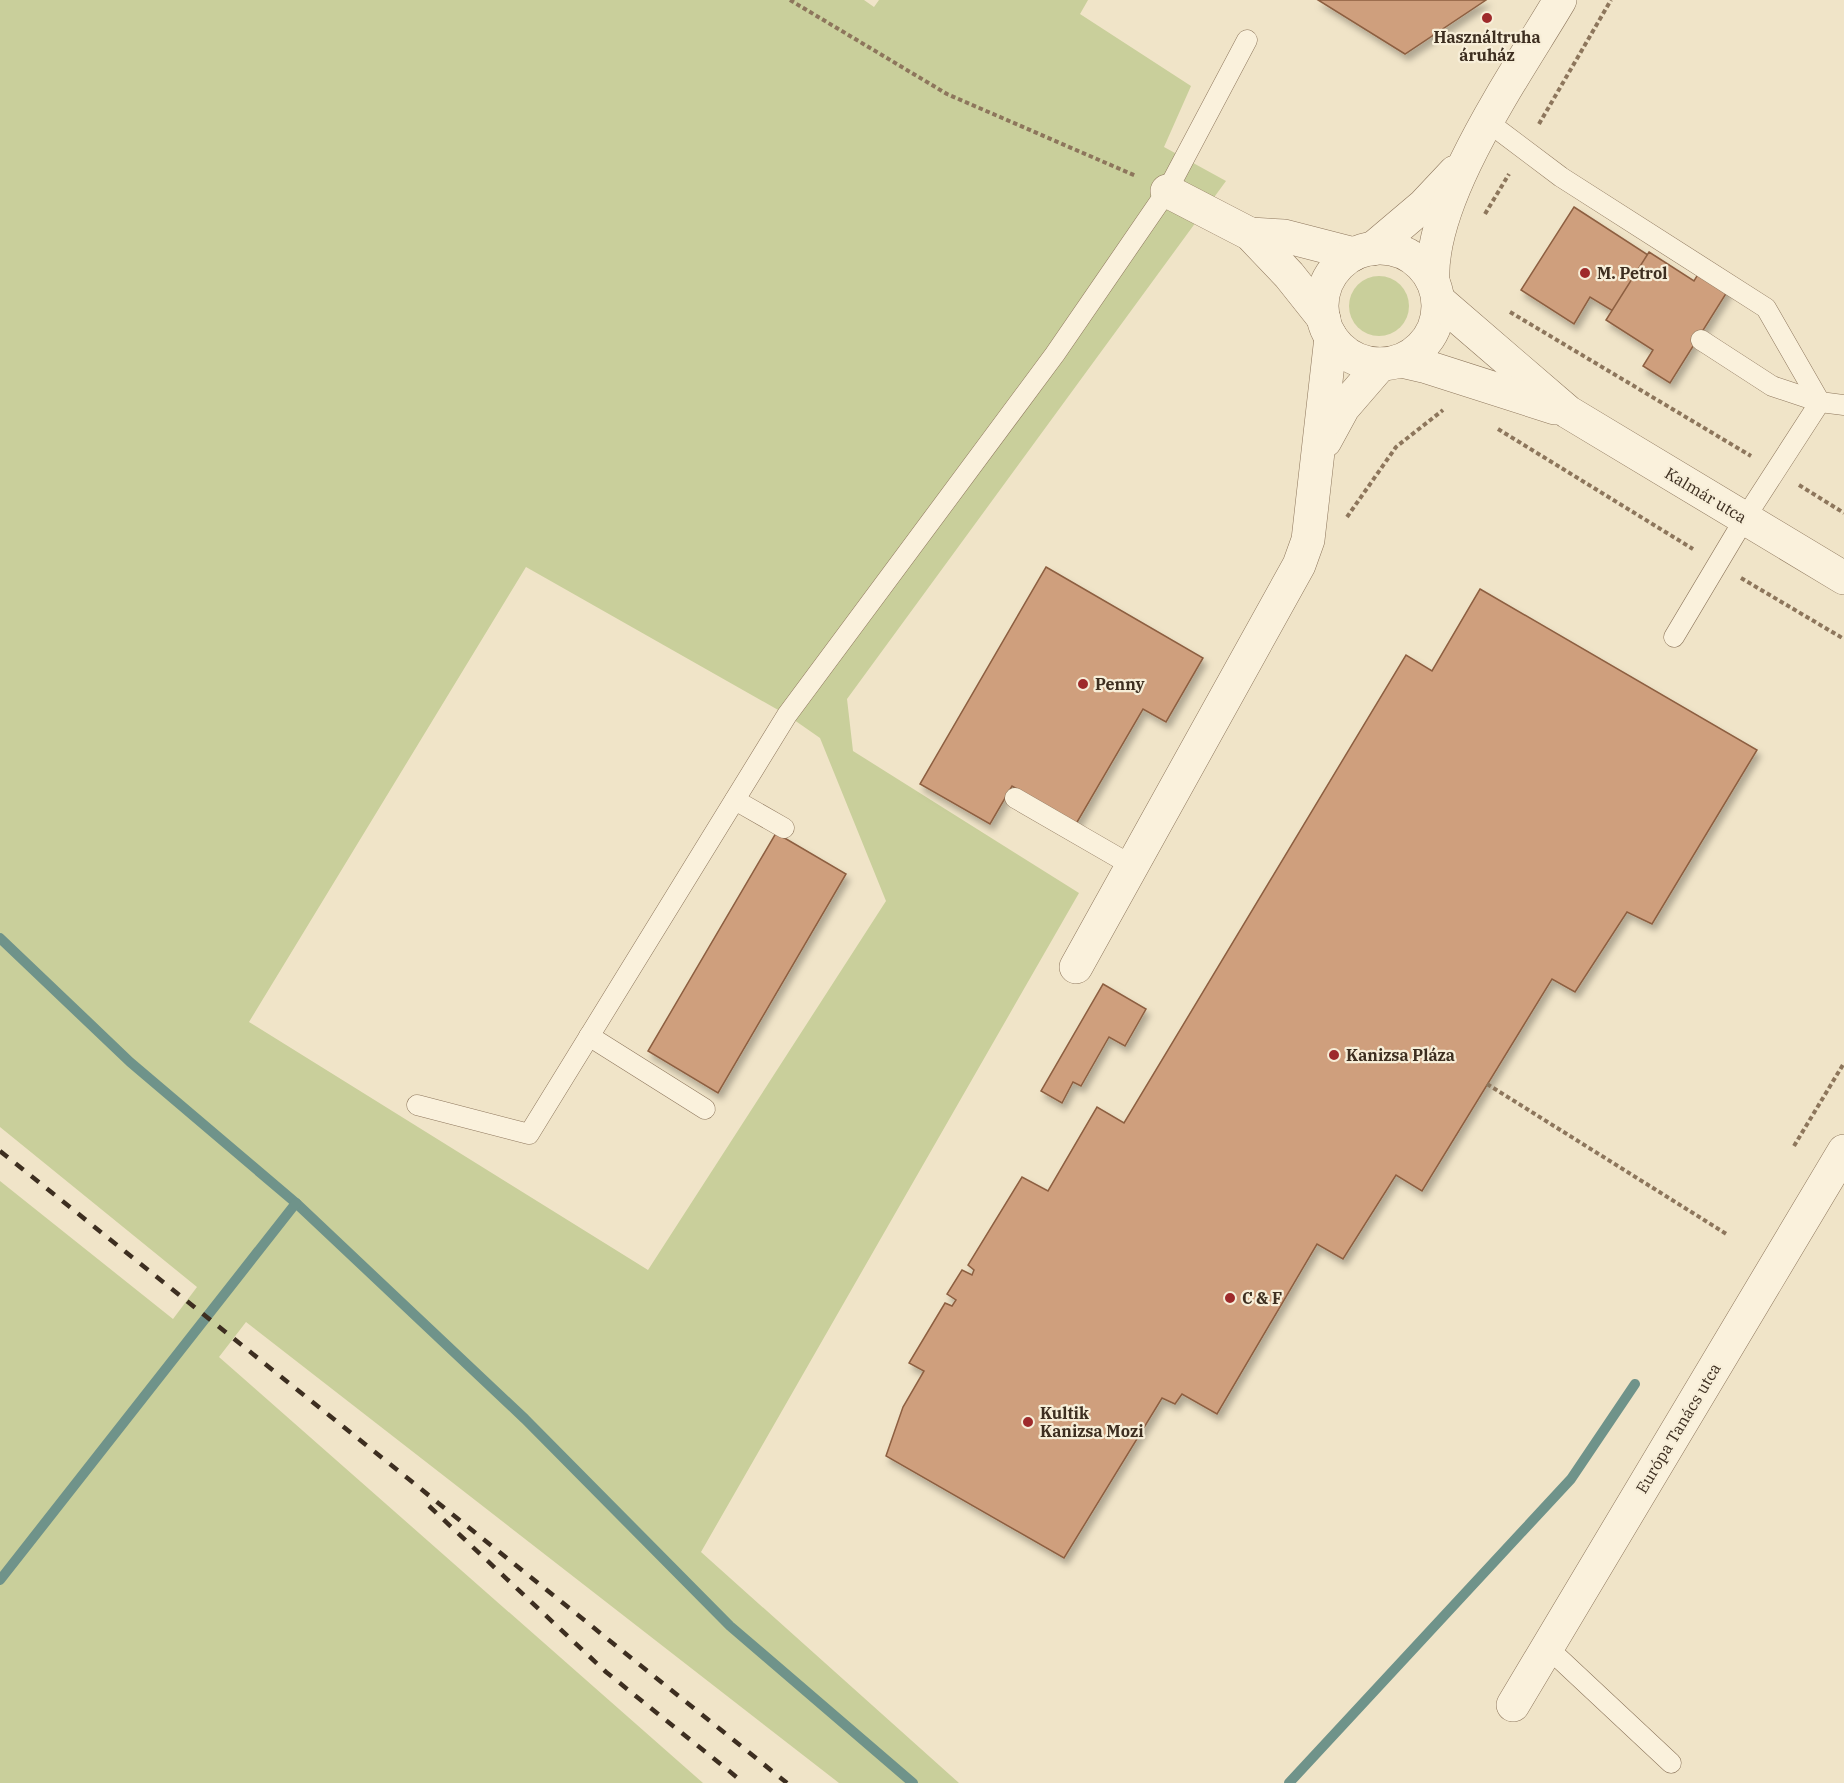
<svg xmlns="http://www.w3.org/2000/svg" width="1844" height="1783" font-family="'IBM Plex Serif',serif">
	<style>
		.green { fill: #c9cf9b; fill-rule: evenodd }
		.lines { fill: none; stroke-linecap: round; stroke-linejoin: round }
		.stream { stroke: #6f938a; stroke-width: 10 }
		.building { fill: #cf9f7d; stroke: #8d5f41; stroke-width: 1.5; filter: url(#shadow) }
		.lane-casing { stroke: #8d765c; stroke-width: 21 }
		.street-casing { stroke: #8d765c; stroke-width: 34 }
		.path { stroke: #8d765c; stroke-width: 4; stroke-dasharray: 4.5 3; stroke-linecap: butt }
		.lane { stroke: #faf1dc; stroke-width: 20 }
		.street { stroke: #faf1dc; stroke-width: 33 }
		.rail { stroke: #3d2e20; stroke-width: 4.5; stroke-dasharray: 10 10; stroke-linecap: butt }
		.poi-dot { fill: #9e2a2b; stroke: #f7eed8; stroke-width: 2 }
		.labels { text-anchor: middle; stroke-width: 4.5; stroke-linejoin: round; paint-order: stroke }
		.poi-label { font-size: 16px; font-weight: bold; fill: #3d2e20; stroke: #f7eed8; text-anchor: start }
		.street-label { font-size: 16px; fill: #3d2e20; stroke: #f7eed8 }
	</style>
	<defs>
		<filter id="shadow"><feDropShadow dx="3.5" dy="6" stdDeviation="3" flood-color="#0004"/></filter>
	</defs>
	<rect width="100%" height="100%" fill="#f0e4c8"/>
	<g class="green">
		<path d="M0 0H864L874 7 879 0H1088L1080 14 1191 86 1164 147 1226 181 847 699 853 751 1079 893 701 1552 959 1783H839L246 1322 219 1357 703 1783H0V1181L173 1319 197 1287 0 1127ZM526 567 787 715 820 738 886 901 648 1270 249 1022Z"/>
		<circle cx="1379" cy="306" r="30"/>
	</g>
	<g class="lines">
		<g class="stream">
			<polyline points="0,938 130,1062 296,1203 525,1419 730,1626 913,1783"/>
			<polyline points="0,1580 296,1203"/>
			<polyline points="1289,1783 1571,1479 1635,1384"/>
		</g>
	</g>
	<g class="building">
		<polygon points="1318,0 1486,0 1405,54"/>
		<polygon points="1574,207 1648,255 1613,311 1590,297 1574,324 1521,290"/>
		<polygon points="1649,252 1694,281 1703,266 1732,284 1670,383 1643,366 1653,350 1606,320"/>
		<polygon points="1046,567 1203,658 1166,722 1143,709 1076,824 1012,786 990,824 920,784"/>
		<polygon points="1480,589 1757,750 1652,924 1627,912 1575,992 1552,979 1422,1191 1396,1175 1343,1259 1317,1244 1217,1414 1182,1394 1175,1404 1162,1398 1064,1558 886,1456 903,1407 924,1371 909,1363 945,1303 952,1306 956,1300 947,1294 962,1270 972,1275 974,1270 968,1265 1022,1177 1048,1191 1097,1107 1124,1123 1406,655 1432,671"/>
		<polygon points="776,833 846,874 718,1093 648,1051"/>
		<polygon points="1103,984 1146,1009 1125,1046 1109,1037 1081,1086 1073,1082 1062,1103 1041,1091"/>
	</g>
	<g class="lines">
		<defs>
			<g id="lane">
				<polyline points="1488,122 1561,177 1766,308 1820,402"/>
				<polyline points="1701,340 1772,386 1820,402 1844,405"/>
				<polyline points="1674,637 1745,518 1820,402"/>
				<polyline points="1015,798 1131,865"/>
				<polyline points="735,800 784,828"/>
				<polyline points="589,1036 705,1109"/>
				<polyline points="417,1105 529,1134 787,715 1055,354 1167,191 1247,40"/>
				<polyline points="1547,1647 1671,1763"/>
			</g>
			<g id="street">
				<polyline points="1167,191 1250,234 1289,275 1324,319"/>
				<polyline points="1250,234 1284,236 1354,254"/>
				<circle cx="1380" cy="306" r="58"/>
				<polyline points="1372,249 1424,205 1455,172"/>
				<path d="M1433 282C1428 198 1517 73 1560 0"/>
				<polyline points="1438,300 1568,412 1844,578"/>
				<polyline points="1401,361 1427,367 1555,408"/>
				<polyline points="1325,441 1343,408 1381,364"/>
				<polyline points="1076,967 1299,565 1308,540 1331,337"/>
				<polyline points="1513,1705 1844,1151"/>
			</g>
		</defs>
		<use href="#lane" class="lane-casing"/>
		<use href="#street" class="street-casing"/>
		<g class="path">
			<polyline points="790,0 947,94 1136,176"/>
			<polyline points="1539,124 1611,0"/>
			<polyline points="1485,214 1509,174"/>
			<polyline points="1510,312 1751,456"/>
			<polyline points="1498,429 1693,549"/>
			<polyline points="1799,485 1844,513"/>
			<polyline points="1347,517 1396,447 1443,410"/>
			<polyline points="1741,578 1844,639"/>
			<polyline points="1487,1084 1728,1235"/>
			<polyline points="1794,1146 1844,1063"/>
		</g>
		<use href="#lane" class="lane"/>
		<use href="#street" class="street"/>
		<g class="rail">
			<polyline points="0,1151 787,1783"/>
			<polyline points="429,1506 606,1672 744,1783"/>
		</g>
	</g>
	<g class="poi-dot">
		<circle cx="1487" cy="18" r="6"/>
		<circle cx="1585" cy="273" r="6"/>
		<circle cx="1083" cy="684" r="6"/>
		<circle cx="1334" cy="1055" r="6"/>
		<circle cx="1230" cy="1298" r="6"/>
		<circle cx="1028" cy="1422" r="6"/>
	</g>
	<g class="labels">
		<g class="poi-label">
			<text x="1487" y="43" text-anchor="middle">Használtruha<tspan x="1487" dy="18">áruház</tspan></text>
			<text x="1597" y="279">M. Petrol</text>
			<text x="1095" y="690">Penny</text>
			<text x="1346" y="1061">Kanizsa Pláza</text>
			<text x="1242" y="1304">C &amp; F</text>
			<text x="1040" y="1419">Kultik<tspan x="1040" dy="18">Kanizsa Mozi</tspan></text>
		</g>
		<g class="street-label">
			<text transform="translate(1706 495) rotate(31)" y="6">Kalmár utca</text>
			<text transform="translate(1678 1428) rotate(-59)" y="6">Európa Tanács utca</text>
		</g>
	</g>
</svg>
